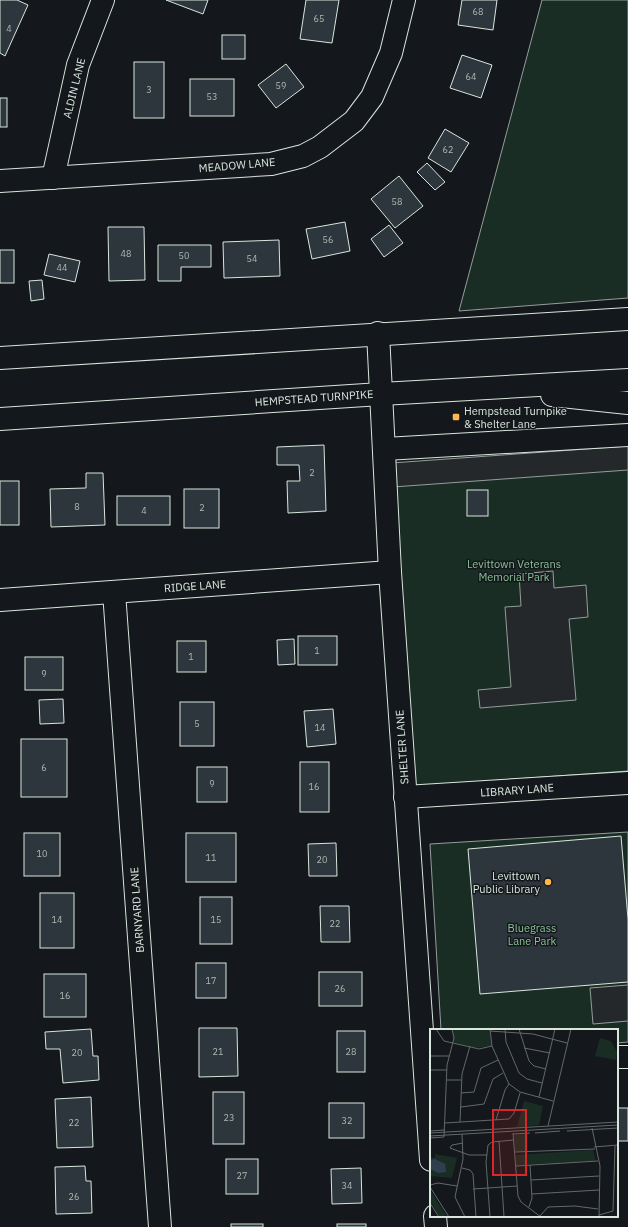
<svg xmlns="http://www.w3.org/2000/svg" width="628" height="1227" font-family="'IBM Plex Sans',sans-serif">
	<style>
		.green { fill: #1a2d24; stroke: #939e99 }
		.parking { fill: #24282b; stroke: #939e99 }
		.building { fill: #2c363c; stroke: #d8e6dc }
		.lines { fill: none; stroke-linecap: round; stroke-linejoin: round }
		.minor-casing { stroke: #d8e6dc; stroke-width: 24 }
		.primary-casing { stroke: #d8e6dc; stroke-width: 24 }
		.minor { stroke: #14181c; stroke-width: 22 }
		.primary { stroke: #14181c; stroke-width: 22 }
		.poi-dot { fill: #ffb74d; stroke: #14181c; stroke-width: 1.5 }
		.labels { text-anchor: middle; stroke-width: 3; stroke-linejoin: round; paint-order: stroke }
		.number-label { font-size: 9px; fill: #adbab4 }
		.street-label { font-size: 11px; fill: #d8e6dc; stroke: #14181c }
		.poi-label { font-size: 11px; fill: #d8e6dc; stroke: #14181c; text-anchor: start }
		.park-label { font-size: 11px; fill: #8ac095; stroke: #14181c }
		.inset-road { fill: none; stroke: #626a69; stroke-width: 1 }
		.view { fill: #d62828; fill-opacity: 0.15; stroke: #d62828; stroke-width: 2 }
		.inset-edge { fill: none; stroke: #d8e6dc; stroke-width: 2 }
	</style>
	<rect width="100%" height="100%" fill="#14181c"/>
	<g class="green">
		<polygon points="542,0 628,0 628,298 459,311"/>
		<polygon points="628,457 628,771 415,786 391,463"/>
		<polygon points="628,832 628,1042 617,1043 617,1030 441,1030 430,844"/>
	</g>
	<g class="parking">
		<polygon points="628,446 628,470 393,487 391,463"/>
		<polygon points="553,571 554,588 586,585 588,617 569,619 576,700 480,708 478,690 511,687 505,607 521,606 519,574"/>
		<polygon points="628,985 628,1021 593,1024 590,988"/>
	</g>
	<g class="building">
		<polygon points="0,0 17,0 28,5 5,56 0,53"/>
		<polygon points="166,0 208,0 203,14"/>
		<polygon points="306,0 339,0 332,43 300,39"/>
		<polygon points="462,0 497,0 493,30 458,25"/>
		<rect x="222" y="35" width="23" height="24"/>
		<polygon points="462,55 492,65 481,98 450,88"/>
		<rect x="134" y="62" width="30" height="56"/>
		<polygon points="286,64 304,87 276,108 258,85"/>
		<rect x="190" y="79" width="44" height="37"/>
		<rect x="0" y="98" width="7" height="29"/>
		<polygon points="445,129 469,143 451,172 428,158"/>
		<polygon points="427,163 445,182 435,190 417,172"/>
		<polygon points="399,176 423,206 395,228 371,199"/>
		<polygon points="345,222 350,251 312,259 306,229"/>
		<polygon points="389,225 403,243 384,257 371,239"/>
		<polygon points="108,227 144,227 145,280 109,281"/>
		<polygon points="279,240 280,276 224,278 223,242"/>
		<polygon points="158,245 211,245 211,267 181,267 181,281 158,281"/>
		<rect x="0" y="250" width="14" height="33"/>
		<polygon points="49,254 80,261 75,282 44,275"/>
		<polygon points="42,280 44,299 31,301 29,281"/>
		<polygon points="324,445 326,511 288,513 287,481 300,481 299,465 277,465 277,447"/>
		<polygon points="86,473 103,473 105,525 51,527 50,489 86,488"/>
		<rect x="0" y="481" width="19" height="44"/>
		<rect x="184" y="489" width="35" height="39"/>
		<rect x="467" y="490" width="21" height="26"/>
		<rect x="117" y="496" width="53" height="29"/>
		<rect x="298" y="636" width="39" height="29"/>
		<polygon points="294,639 295,664 278,665 277,640"/>
		<rect x="177" y="641" width="29" height="31"/>
		<rect x="25" y="657" width="38" height="33"/>
		<polygon points="63,699 64,723 40,724 39,700"/>
		<rect x="180" y="702" width="34" height="44"/>
		<polygon points="333,709 336,744 307,747 304,711"/>
		<rect x="21" y="739" width="46" height="58"/>
		<rect x="300" y="762" width="29" height="50"/>
		<rect x="197" y="767" width="30" height="35"/>
		<rect x="24" y="833" width="36" height="43"/>
		<rect x="186" y="833" width="50" height="49"/>
		<polygon points="621,836 628,919 628,982 480,994 468,849"/>
		<polygon points="336,843 337,876 309,876 308,844"/>
		<rect x="40" y="893" width="34" height="55"/>
		<rect x="200" y="897" width="32" height="47"/>
		<polygon points="320,906 349,906 350,942 321,942"/>
		<rect x="196" y="963" width="30" height="35"/>
		<rect x="319" y="972" width="43" height="34"/>
		<rect x="44" y="974" width="42" height="43"/>
		<polygon points="199,1028 237,1028 238,1076 199,1077"/>
		<polygon points="91,1029 93,1056 98,1056 99,1080 63,1083 60,1049 46,1049 45,1032"/>
		<rect x="337" y="1031" width="28" height="41"/>
		<rect x="213" y="1092" width="31" height="52"/>
		<polygon points="91,1097 93,1147 57,1148 55,1099"/>
		<rect x="329" y="1103" width="35" height="35"/>
		<rect x="617" y="1108" width="11" height="33"/>
		<rect x="226" y="1159" width="32" height="35"/>
		<polygon points="85,1166 86,1181 91,1181 92,1213 56,1214 55,1167"/>
		<polygon points="361,1168 362,1203 332,1204 331,1169"/>
		<rect x="231" y="1224" width="32" height="3"/>
		<rect x="337" y="1224" width="29" height="3"/>
	</g>
	<g class="lines">
		<defs>
			<g id="minor">
				<polyline points="53,178 78,65 103,0"/>
				<polyline points="0,181 271,164 303,156 320,147 354,121 372,97 391,53 404,0"/>
				<polyline points="378,333 390,572 431,1160"/>
				<polyline points="385,449 628,435"/>
				<polyline points="114,592 160,1227"/>
				<polyline points="0,600 390,572"/>
				<polyline points="405,797 628,783"/>
				<polyline points="617,1057 628,1057"/>
				<polyline points="435,1216 436,1227"/>
			</g>
			<g id="primary">
				<polyline points="0,358 628,319"/>
				<polyline points="552,395 628,403"/>
				<polyline points="0,419 381,394 628,380"/>
			</g>
		</defs>
		<use href="#minor" class="minor-casing"/>
		<use href="#primary" class="primary-casing"/>
		<use href="#minor" class="minor"/>
		<use href="#primary" class="primary"/>
	</g>
	<g class="poi-dot">
		<rect x="452" y="413" width="8" height="8" rx="2"/>
		<circle cx="548" cy="882" r="4"/>
	</g>
	<g class="labels">
		<g class="number-label">
			<text x="478" y="15">68</text>
			<text x="319" y="22">65</text>
			<text x="9" y="32">4</text>
			<text x="471" y="80">64</text>
			<text x="281" y="89">59</text>
			<text x="149" y="93">3</text>
			<text x="212" y="100">53</text>
			<text x="448" y="153">62</text>
			<text x="397" y="205">58</text>
			<text x="328" y="243">56</text>
			<text x="126" y="257">48</text>
			<text x="184" y="259">50</text>
			<text x="252" y="262">54</text>
			<text x="62" y="271">44</text>
			<text x="312" y="476">2</text>
			<text x="77" y="510">8</text>
			<text x="202" y="511">2</text>
			<text x="144" y="514">4</text>
			<text x="317" y="654">1</text>
			<text x="191" y="660">1</text>
			<text x="44" y="677">9</text>
			<text x="197" y="727">5</text>
			<text x="320" y="731">14</text>
			<text x="44" y="771">6</text>
			<text x="212" y="787">9</text>
			<text x="314" y="790">16</text>
			<text x="42" y="857">10</text>
			<text x="211" y="861">11</text>
			<text x="322" y="863">20</text>
			<text x="57" y="923">14</text>
			<text x="216" y="923">15</text>
			<text x="335" y="927">22</text>
			<text x="211" y="984">17</text>
			<text x="340" y="992">26</text>
			<text x="65" y="999">16</text>
			<text x="218" y="1055">21</text>
			<text x="351" y="1055">28</text>
			<text x="77" y="1056">20</text>
			<text x="229" y="1121">23</text>
			<text x="347" y="1124">32</text>
			<text x="74" y="1126">22</text>
			<text x="242" y="1179">27</text>
			<text x="347" y="1189">34</text>
			<text x="74" y="1200">26</text>
		</g>
		<g class="street-label">
			<text transform="translate(74 88) rotate(-76)" y="4">ALDIN LANE</text>
			<text transform="translate(237 165) rotate(-5)" y="4">MEADOW LANE</text>
			<text transform="translate(314 398) rotate(-4)" y="4">HEMPSTEAD TURNPIKE</text>
			<text transform="translate(195 586) rotate(-4)" y="4">RIDGE LANE</text>
			<text transform="translate(402 747) rotate(-94)" y="4">SHELTER LANE</text>
			<text transform="translate(517 790) rotate(-4)" y="4">LIBRARY LANE</text>
			<text transform="translate(137 910) rotate(-94)" y="4">BARNYARD LANE</text>
		</g>
		<g class="poi-label">
			<text x="464" y="415">Hempstead Turnpike<tspan x="464" dy="13">&amp; Shelter Lane</tspan></text>
			<text x="540" y="880" text-anchor="end">Levittown<tspan x="540" dy="13">Public Library</tspan></text>
		</g>
		<g class="park-label">
			<text x="514" y="568">Levittown Veterans<tspan x="514" dy="13">Memorial Park</tspan></text>
			<text x="532" y="932">Bluegrass<tspan x="532" dy="13">Lane Park</tspan></text>
		</g>
	</g>
	<g transform="translate(430 1029)">
		<rect width="188" height="188" fill="#14181c"/>
		<path d="M22 0H60L62 17 44 19 23 13ZM170 9 181 12 187 23 186 31 165 27ZM94 72 113 77 109 96 87 98ZM96 105 97 122H85L84 106ZM163 121 166 132 86 136V126ZM5 125 27 129 22 149 0 147V128L5 129ZM0 161 17 188H10L0 172Z" fill="#1a2d24"/>
		<path d="M5 130 15 135 16 143 8 144 0 140V131Z" fill="#2f3f4d"/>
		<path class="inset-road" d="M6 0 14 12 49 20 62 17M60 0 62 17 79 55 90 63 123 72M75 0 76 13 89 44 97 50 112 54M89 0 99 32 104 37 116 40M60 2 103 5 137 14M94 19 120 24M0 27H19M0 41H17M17 51H31M31 64 44 63 51 39 68 31M109 68 125 0M31 78 54 75 63 50 73 44M66 91 75 61 79 55M30 93 32 45 40 17M15 94 79 90 84 84 90 64M118 97 141 0M162 99 170 137 169 188M0 102 15 101M137 102 188 99M0 104 188 93M83 104 88 167 91 173 111 188M105 104 130 102M32 105 33 130 25 168 35 188M83 105 100 104M0 107 188 96M0 109 14 108 17 36 24 9 22 0M69 112 74 188M33 114 22 116 20 119 39 126H57M164 118 188 116M85 123 165 120M86 137 168 132M32 139 40 141 43 145 46 188M101 151 169 147M0 156 8 154 27 157M0 158 19 188M43 160 87 157M102 165 169 161M0 174 9 188M99 178 102 169 100 136M169 186 183 182 185 117M110 187 118 178 145 177 168 180M60 188 56 133 58 116 62 113 84 111"/>
		<path class="view" d="M63 81H96V146H63Z"/>
		<rect width="188" height="188" class="inset-edge"/>
	</g>
</svg>
